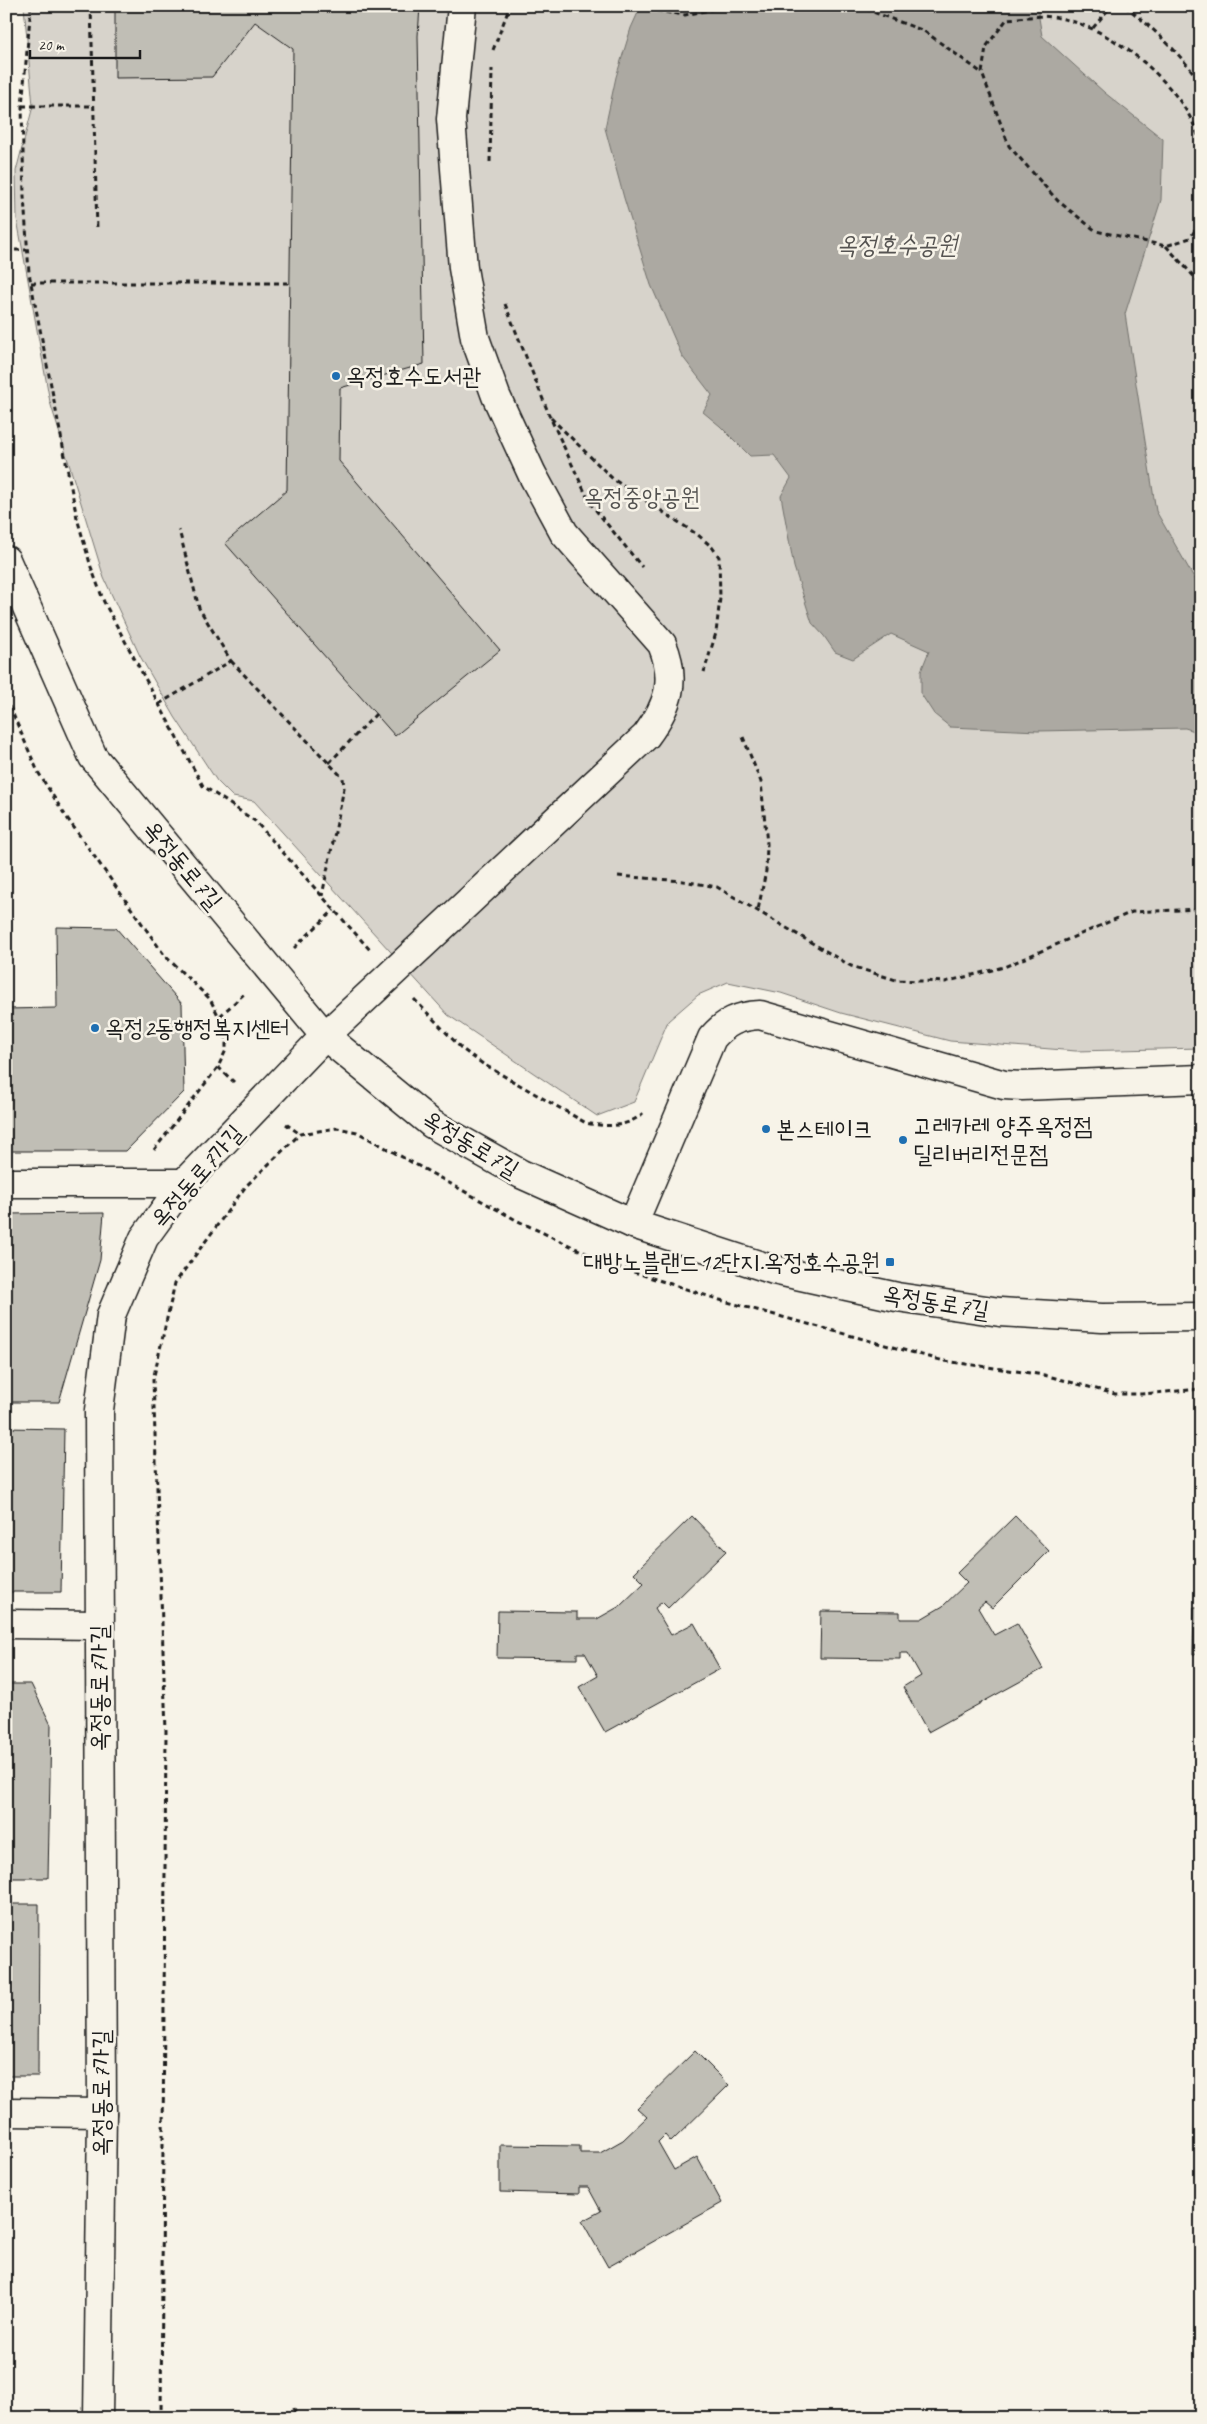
<svg xmlns="http://www.w3.org/2000/svg" width="1207" height="2424" font-family="Caveat,'Poor Story',sans-serif">
	<style>
		.green { fill: #d7d3cb; stroke: #7a7874 }
		.water { fill: #aca9a2; stroke: #72716c }
		.building { fill: #c0beb5; stroke: #1c1c1c }
		.lines { fill: none; stroke-linecap: round; stroke-linejoin: round }
		.minor-casing { stroke: #1c1c1c; stroke-width: 31 }
		.path { stroke: #1c1c1c; stroke-width: 3; stroke-dasharray: 5 4; stroke-linecap: butt }
		.minor { stroke: #f7f3e8; stroke-width: 28 }
		.poi-dot { fill: #1f6fb2; stroke: #f7f3e8; stroke-width: 2 }
		.labels { text-anchor: middle; stroke-width: 5; stroke-linejoin: round; paint-order: stroke }
		.poi-label { font-size: 24px; fill: #1c1c1c; stroke: #f7f3e8; text-anchor: start }
		.park-label { font-size: 24px; fill: #545351; stroke: #f7f3e8 }
		.street-label { font-size: 24px; fill: #1c1c1c; stroke: #f7f3e8 }
		.water-label { font-size: 25px; font-style: italic; fill: #565452; stroke: #f7f3e8 }
	</style>
	<rect width="100%" height="100%" fill="#f7f3e8"/>
	<filter id="ink" filterUnits="userSpaceOnUse"><feTurbulence type="fractalNoise" baseFrequency=".02" numOctaves="2"/><feDisplacementMap in="SourceGraphic" scale="10" xChannelSelector="R" yChannelSelector="G"/><feConvolveMatrix kernelMatrix="1 2 1 2 8 2 1 2 1" color-interpolation-filters="sRGB"/></filter>
	<g filter="url(#ink)">
		<polygon class="green" points="24,6 1201,6 1201,1048 1076,1051 950,1041 841,1013 781,993 728,982 698,995 668,1021 634,1102 597,1116 448,1015 254,801 233,797 217,781 175,717 140,656 104,578 50,402 17,219 16,171 33,106"/>
		<polygon class="water" points="641,6 1037,6 1042,36 1105,93 1163,139 1161,200 1125,314 1156,511 1201,590 1201,733 1185,728 1038,731 950,727 934,714 921,694 921,671 929,651 891,634 853,659 835,652 824,636 812,623 794,567 781,496 791,478 774,455 750,456 720,426 703,412 712,395 682,356 651,285 624,198 605,128 616,77 631,28"/>
		<g class="building">
			<polygon points="115,6 420,6 418,36 424,364 340,388 339,461 500,650 395,736 225,543 287,490 293,49 255,22 212,77 115,78"/>
			<polygon points="56,927 116,928 182,1004 184,1092 126,1151 6,1151 6,1009 57,1008"/>
			<polygon points="104,1213 100,1260 59,1402 6,1402 6,1214"/>
			<polygon points="6,1428 64,1429 61,1592 6,1592"/>
			<polygon points="692,1516 726,1551 668,1608 662,1602 655,1608 671,1635 694,1623 720,1669 605,1732 579,1687 598,1676 585,1653 577,1653 577,1659 497,1658 498,1611 577,1612 577,1619 597,1619 620,1606 644,1583 634,1573"/>
			<polygon points="1015,1516 1049,1551 992,1608 985,1602 978,1608 994,1635 1017,1623 1043,1669 928,1732 903,1687 921,1676 908,1653 900,1653 900,1659 820,1658 821,1611 900,1612 900,1619 921,1619 943,1606 967,1583 957,1573"/>
			<polygon points="1194,1607 1201,1607 1201,1655 1193,1654"/>
			<polygon points="6,1684 31,1684 51,1725 48,1878 6,1878"/>
			<polygon points="6,1904 39,1904 38,2076 6,2076"/>
			<polygon points="695,2051 729,2085 671,2142 665,2135 658,2142 674,2170 697,2157 722,2203 608,2267 582,2221 601,2211 588,2187 579,2187 579,2194 500,2192 500,2145 580,2146 580,2153 600,2153 623,2140 647,2117 637,2108"/>
		</g>
		<g class="lines">
			<defs>
				<g id="minor">
					<polyline points="6,560 93,757 325,1036 432,1124 521,1174 633,1224 774,1270 897,1297 1000,1312 1102,1318 1201,1317"/>
					<polyline points="6,1183 184,1183"/>
					<path d="M633 1224 712 1038C726 1022 738 1016 760 1015L1004 1085 1022 1086 1201 1079"/>
					<polyline points="6,1624 99,1625"/>
					<polyline points="6,2112 102,2113"/>
					<path d="M98 2418 102 2113 99 1410 111 1315 144 1238 184 1183 325 1036 646 736C669 705 677 680 662 644L564 533 532 474 496 396 475 338 463 268 451 119 462 6"/>
				</g>
			</defs>
			<use href="#minor" class="minor-casing"/>
			<g class="path">
				<polyline points="31,6 22,106 24,196 29,273 77,518 91,567 104,602 203,786 255,821 370,950"/>
				<polyline points="91,6 97,230"/>
				<polyline points="621,6 685,15 730,6"/>
				<polyline points="857,6 924,31 982,73"/>
				<path d="M1125 6C1154 29 1179 52 1201 83"/>
				<polyline points="1093,28 1111,6"/>
				<polyline points="493,50 510,6"/>
				<polyline points="22,106 93,106"/>
				<path d="M1201 144C1198 137 1196 129 1193 123 1170 75 1106 24 1053 17 1038 15 1021 18 1007 19L986 47 982 73 1009 146 1058 201 1096 231 1166 246 1190 238 1201 221"/>
				<polyline points="490,162 492,69"/>
				<polyline points="1166,246 1201,284"/>
				<polyline points="6,250 28,250"/>
				<polyline points="31,283 291,283"/>
				<polyline points="505,304 550,417 590,503 642,567"/>
				<polyline points="551,418 613,479 698,535 712,547 719,557 720,598 716,633 704,672"/>
				<polyline points="231,661 343,778 344,788 322,896"/>
				<polyline points="6,698 38,772 65,815 165,956 210,999 226,1031 226,1050 218,1067 154,1150"/>
				<polyline points="159,704 231,661 199,608 179,530"/>
				<polyline points="743,737 761,782 767,844 766,871 758,910"/>
				<polyline points="329,763 376,714"/>
				<polyline points="618,876 683,881 717,887 851,966 896,980 945,982 1004,967 1132,912 1201,909"/>
				<polyline points="294,948 334,910"/>
				<path d="M414 999 462 1049 483 1064 586 1123C605 1127 627 1128 643 1113"/>
				<polyline points="220,1016 245,993"/>
				<polyline points="218,1067 234,1082"/>
				<polyline points="286,1124 300,1134"/>
				<polyline points="294,2408 296,2418"/>
				<polyline points="161,2418 166,1731 153,1380 175,1283 246,1186 300,1134 337,1128 357,1132 518,1221 609,1264 720,1300 944,1361 1044,1375 1115,1394 1141,1394 1201,1389"/>
			</g>
			<use href="#minor" class="minor"/>
		</g>
	</g>
	<g class="poi-dot">
		<circle cx="336" cy="376" r="5"/>
		<circle cx="95" cy="1028" r="5"/>
		<circle cx="766" cy="1129" r="5"/>
		<circle cx="903" cy="1140" r="5"/>
		<rect x="885" y="1257" width="10" height="10" rx="2.5"/>
	</g>
	<g class="labels">
		<g class="poi-label">
			<text x="346" y="384">옥정호수도서관</text>
			<text x="105" y="1036">옥정2동행정복지센터</text>
			<text x="913" y="1134">고레카레 양주옥정점<tspan x="913" dy="28">딜리버리전문점</tspan></text>
			<text x="776" y="1137">본스테이크</text>
			<text x="880" y="1270" text-anchor="end">대방노블랜드12단지.옥정호수공원</text>
		</g>
		<g class="park-label">
			<text x="642" y="505">옥정중앙공원</text>
		</g>
		<g class="street-label">
			<text transform="translate(183 865) rotate(50)" y="8">옥정동로7길</text>
			<text transform="translate(471 1144) rotate(31)" y="8">옥정동로7길</text>
			<text transform="translate(197 1176) rotate(-49)" y="8">옥정동로7가길</text>
			<text transform="translate(936 1302) rotate(9)" y="8">옥정동로7길</text>
			<text transform="translate(99 1688) rotate(-90)" y="8">옥정동로7가길</text>
			<text transform="translate(101 2093) rotate(-90)" y="8">옥정동로7가길</text>
		</g>
		<g class="water-label">
			<text x="897" y="253">옥정호수공원</text>
		</g>
	</g>
	<rect width="1207" height="2424" fill="none" stroke="#f7f3e8" stroke-width="25"/>
	<rect x="12" y="12" width="1182" height="2399" fill="none" stroke="#1c1c1c" stroke-width="2" filter="url(#ink)"/>
	<path d="M30 50v8h110v-8" fill="none" stroke="#1c1c1c" stroke-width="2.5"/>
	<text x="38" y="50" font-size="15" fill="#1c1c1c" stroke="#f7f3e8" stroke-width="4" paint-order="stroke">20 m</text>
</svg>
